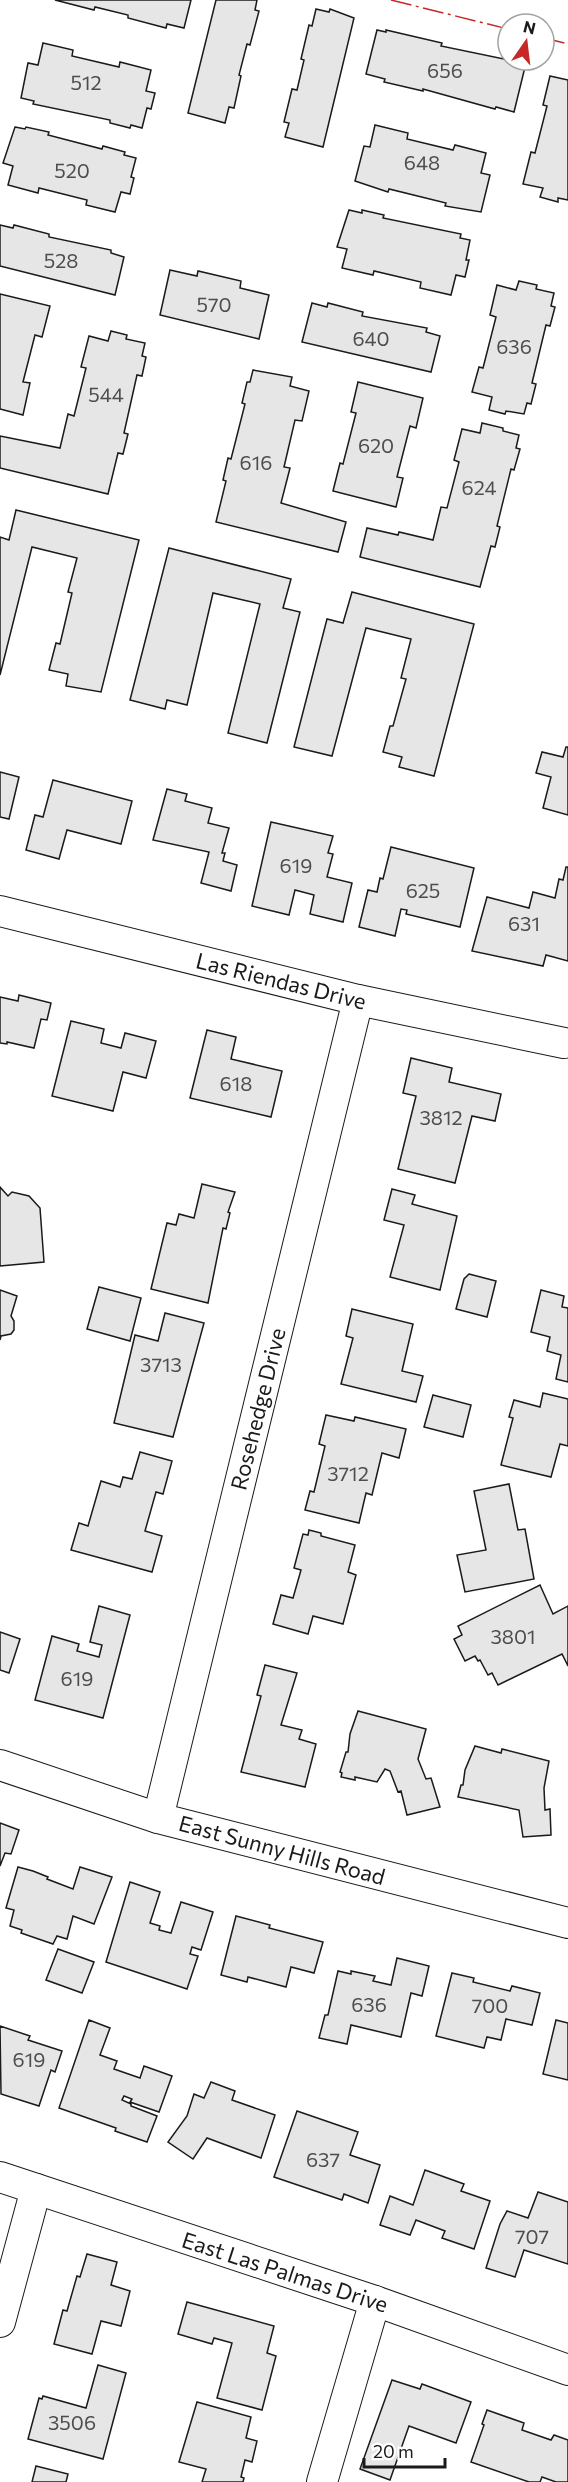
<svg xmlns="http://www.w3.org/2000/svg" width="568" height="2482" font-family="Commissioner,sans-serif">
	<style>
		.building { fill: #e6e6e6; stroke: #1a1a1a; stroke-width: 1.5 }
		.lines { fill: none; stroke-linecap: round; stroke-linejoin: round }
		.minor-casing { stroke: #1a1a1a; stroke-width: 32 }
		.minor { stroke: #fff; stroke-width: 30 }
		.power { stroke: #c62828; stroke-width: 1.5; stroke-dasharray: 21 4.5 3 4.5; stroke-linecap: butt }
		.labels { text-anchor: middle; stroke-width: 4.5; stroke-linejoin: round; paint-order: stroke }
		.number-label { font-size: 20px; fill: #4d4d4d }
		.street-label { font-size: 22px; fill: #1a1a1a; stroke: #fff }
	</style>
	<rect width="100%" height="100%" fill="#fff"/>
	<g class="building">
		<polygon points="55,0 191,0 184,28 167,24 166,28 128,18 128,15 95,7 94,10"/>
		<polygon points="216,0 257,0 255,10 259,11 250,45 247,44 239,75 241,76 234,108 229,107 225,123 188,113"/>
		<polygon points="316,9 329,12 330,9 354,18 323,147 285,137 289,123 284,122 292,89 297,90 304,60 301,59 309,25 312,26"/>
		<polygon points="377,30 386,32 386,30 442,43 441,46 514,61 513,65 525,67 514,112 496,107 495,109 423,89 423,91 384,82 385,79 366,74"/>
		<polygon points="43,43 73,50 72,56 119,67 120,62 151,70 146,91 155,93 151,109 147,108 142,128 131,125 130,128 110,123 110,120 33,104 34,101 21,98 28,63 38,65"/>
		<polygon points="550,76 568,80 568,200 558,198 558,202 540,197 543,188 523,184 531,152 535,153 547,106 543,105"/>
		<polygon points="375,125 408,133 407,139 453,150 455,145 486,153 481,173 490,175 481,212 445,206 446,203 389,189 388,192 355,181 364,146 370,147"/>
		<polygon points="15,127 25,129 26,127 49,132 48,135 102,149 103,146 125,152 124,155 136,158 131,177 134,178 130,194 121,192 115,212 86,205 87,200 39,188 38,193 8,185 13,166 3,163"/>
		<polygon points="349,210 362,213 362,210 384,215 383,218 461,234 460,238 470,240 466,260 469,260 465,277 456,275 451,295 420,288 421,282 374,271 373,275 342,268 347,249 337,247"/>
		<polygon points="0,225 13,228 14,225 49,234 49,237 111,250 111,253 124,257 115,295 0,266"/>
		<polygon points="170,270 197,276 198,271 241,281 240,288 269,295 259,339 160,315"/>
		<polygon points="519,281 537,285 536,289 554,293 551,306 555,307 550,326 546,325 532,383 536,384 531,404 527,403 524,414 506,411 505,414 489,410 492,397 472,392 479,367 483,368 496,317 490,315 497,285 516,290"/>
		<polygon points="0,294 50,306 42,337 35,335 23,382 30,383 23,415 0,409"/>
		<polygon points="312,303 327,307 328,303 363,312 362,316 427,328 426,332 440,336 431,372 302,342"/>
		<polygon points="111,331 127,335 126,339 145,343 142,356 146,357 142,376 137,375 124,433 128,434 123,454 118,453 108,494 0,468 0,436 60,448 68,414 74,416 86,368 81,367 89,336 108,341"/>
		<polygon points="253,370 292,377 290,386 309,391 302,421 295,420 284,467 290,468 281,503 346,522 338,552 216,522 226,481 223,480 228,458 231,459 245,404 242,403 247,382 250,382"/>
		<polygon points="358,382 423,398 416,428 410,426 397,477 403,478 396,507 333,491 340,463 343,464 356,413 351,412"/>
		<polygon points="482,423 503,428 503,431 519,435 516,448 520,449 514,470 511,469 497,526 500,527 495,547 491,546 480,587 360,557 367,528 398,535 399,532 433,540 441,507 447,508 459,462 454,460 462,429 480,433"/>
		<polygon points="16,510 139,540 101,692 66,686 68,674 49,670 56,643 60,644 72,593 68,592 77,558 32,547 0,675 0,537 9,540"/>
		<polygon points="169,548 291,579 283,608 300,612 267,743 228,733 260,604 213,593 187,705 167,700 165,709 130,700"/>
		<polygon points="352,592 474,624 434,776 399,767 402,757 383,752 390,726 393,726 406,679 401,678 411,639 366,628 332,756 294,747 327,619 343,623"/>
		<polygon points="566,747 568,747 568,815 543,808 551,777 536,773 542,752 563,757"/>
		<polygon points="0,772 19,777 9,819 0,817"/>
		<polygon points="53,780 132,801 121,844 67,830 59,859 26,850 35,815 43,817"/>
		<polygon points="167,789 187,794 185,801 212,808 208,823 229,828 222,853 225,853 223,861 237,865 231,891 201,883 209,852 153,840"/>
		<polygon points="271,822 333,836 328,853 333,854 327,877 352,883 343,922 310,914 314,895 295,890 289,915 252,906"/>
		<polygon points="391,847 474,868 460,927 406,914 407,910 401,909 395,936 359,927 368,890 377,892 380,878 383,879"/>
		<polygon points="566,867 568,867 568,961 546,955 543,966 472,951 487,897 529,908 533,892 555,898 559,879 563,880"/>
		<polygon points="19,995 51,1003 47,1020 41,1019 34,1048 7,1042 7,1044 0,1043 0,997 18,1001"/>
		<polygon points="71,1021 104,1029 101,1043 121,1048 125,1033 156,1041 146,1078 123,1072 113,1111 52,1096"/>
		<polygon points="207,1030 236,1037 231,1059 282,1071 271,1117 190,1098"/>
		<polygon points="411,1058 452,1068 449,1082 501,1094 495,1121 472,1116 455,1183 398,1169 416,1096 403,1093"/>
		<polygon points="202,1184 235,1192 228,1212 230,1213 226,1229 223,1228 208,1303 151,1289 167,1223 176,1225 179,1214 194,1218"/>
		<polygon points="0,1187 8,1196 12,1192 29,1196 40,1208 44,1262 0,1266"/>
		<polygon points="392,1189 415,1195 412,1204 457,1216 440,1290 390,1277 404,1225 384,1220"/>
		<polygon points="469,1274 496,1281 487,1317 456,1309 464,1279"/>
		<polygon points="99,1287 141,1298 130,1341 87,1329"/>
		<polygon points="0,1290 17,1296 11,1316 14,1321 14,1330 11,1334 1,1336 0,1340"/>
		<polygon points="541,1290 564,1296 562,1307 568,1308 568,1382 556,1379 561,1355 547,1351 550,1337 531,1332"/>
		<polygon points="352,1309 413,1324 402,1371 423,1376 416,1402 341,1384 353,1338 346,1336"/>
		<polygon points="165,1313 204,1323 173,1437 114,1423 135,1335 158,1341"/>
		<polygon points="543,1393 568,1399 568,1446 560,1444 551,1477 501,1465 513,1418 509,1417 514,1400 540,1407"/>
		<polygon points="433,1395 471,1405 463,1437 424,1427"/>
		<polygon points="326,1415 354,1421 355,1417 406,1429 399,1458 382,1453 372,1495 366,1493 359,1523 305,1510 310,1491 314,1492 325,1446 319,1444"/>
		<polygon points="140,1452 172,1461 163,1494 156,1492 145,1531 162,1536 152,1572 71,1550 79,1523 88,1526 101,1481 120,1487 123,1477 132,1479"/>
		<polygon points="509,1484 518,1530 525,1529 534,1579 465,1592 457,1555 486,1550 474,1491"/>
		<polygon points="309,1530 321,1533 321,1536 355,1545 348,1572 356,1575 343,1624 313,1616 308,1634 273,1624 281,1595 293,1598 301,1570 294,1568 303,1534 308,1535"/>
		<polygon points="540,1585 553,1614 568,1606 568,1666 562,1654 498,1685 492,1673 488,1675 480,1660 478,1661 475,1656 465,1661 454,1639 462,1635 458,1626"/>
		<polygon points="99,1606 130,1615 103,1718 35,1700 52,1636 79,1644 77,1651 99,1657 102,1645 90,1642"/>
		<polygon points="0,1632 20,1639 9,1673 0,1670"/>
		<polygon points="265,1665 297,1673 281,1725 302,1730 299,1739 316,1744 305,1787 241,1772 261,1696 257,1695"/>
		<polygon points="358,1711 426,1729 418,1759 426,1779 431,1778 440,1807 407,1815 401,1791 398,1792 390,1771 385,1769 377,1782 355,1777 355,1780 341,1777 342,1773 340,1772 346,1752 348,1752 350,1734"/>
		<polygon points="475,1746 501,1753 502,1749 549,1761 544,1788 545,1810 550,1809 551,1835 523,1837 519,1810 458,1797 461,1785 463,1785 465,1770"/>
		<polygon points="0,1823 19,1830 11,1854 5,1853 0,1866"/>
		<polygon points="18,1867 33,1871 48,1877 47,1879 73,1889 80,1867 112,1877 94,1924 73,1916 67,1939 57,1936 53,1944 21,1933 22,1930 10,1926 14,1910 6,1908"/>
		<polygon points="130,1882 160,1892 150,1923 160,1926 159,1930 171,1933 181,1902 213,1912 201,1950 192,1947 190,1954 198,1956 187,1989 106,1962"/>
		<polygon points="236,1916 270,1925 269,1928 323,1942 314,1973 291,1967 286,1987 248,1977 247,1982 221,1975"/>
		<polygon points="58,1949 94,1962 82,1993 46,1980"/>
		<polygon points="397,1958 429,1966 422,1996 411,1993 401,2037 351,2025 347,2044 319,2038 325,2015 328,2015 338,1971 351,1974 351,1971 375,1976 373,1981 391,1985"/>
		<polygon points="452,1973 474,1978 473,1982 510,1991 512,1986 540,1993 532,2025 506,2019 501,2040 487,2037 484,2048 436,2036"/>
		<polygon points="89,2020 110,2028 100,2055 117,2061 114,2069 140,2078 144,2066 172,2076 159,2112 130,2102 132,2099 124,2096 122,2100 131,2104 131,2106 157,2116 147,2142 115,2131 116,2128 59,2108"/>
		<polygon points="556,2020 568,2023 568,2080 543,2074"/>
		<polygon points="0,2026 30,2036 28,2040 62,2051 55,2072 51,2070 39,2106 1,2094"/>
		<polygon points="211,2082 235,2091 232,2100 275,2115 261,2158 207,2138 193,2159 168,2142 187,2116 194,2094 204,2098"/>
		<polygon points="297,2111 358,2132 350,2155 380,2165 368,2203 344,2194 342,2200 274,2177"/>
		<polygon points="425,2170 464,2184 461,2191 490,2201 474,2249 442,2238 445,2231 416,2220 410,2235 380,2225 390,2196 413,2205"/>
		<polygon points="538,2192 568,2202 568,2264 524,2250 515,2277 486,2268 500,2224 507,2211 528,2218"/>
		<polygon points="87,2254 117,2262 111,2285 130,2291 121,2326 101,2321 92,2354 54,2344 63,2310 67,2311 77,2276 80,2277"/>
		<polygon points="187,2302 274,2326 267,2353 276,2356 262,2410 217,2398 232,2343 214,2338 212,2344 178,2334"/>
		<polygon points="98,2365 126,2373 103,2459 28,2439 39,2398 42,2399 43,2396 86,2408"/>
		<polygon points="392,2380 420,2389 422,2384 471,2402 456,2443 409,2426 390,2480 360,2469"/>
		<polygon points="197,2402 251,2417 246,2438 257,2441 252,2462 245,2460 241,2477 244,2478 243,2482 202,2482 206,2469 179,2462"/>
		<polygon points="487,2410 524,2423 522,2430 551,2440 554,2435 568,2440 568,2482 556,2482 542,2477 540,2482 529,2482 471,2462 484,2425 482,2424"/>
		<polygon points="36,2466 68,2474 66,2482 32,2482"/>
	</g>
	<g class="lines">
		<defs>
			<g id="minor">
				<polyline points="0,911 358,1000 564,1043"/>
				<polyline points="0,1765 158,1818 568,1923"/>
				<polyline points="158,1818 358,1000"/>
				<polyline points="0,2177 375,2301 568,2370"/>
				<polyline points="0,2322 36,2189"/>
				<polyline points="322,2482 375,2301"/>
			</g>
		</defs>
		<use href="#minor" class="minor-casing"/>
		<use href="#minor" class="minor"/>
		<g class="power">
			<polyline points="391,0 508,29"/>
			<polyline points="544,38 568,44"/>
		</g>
	</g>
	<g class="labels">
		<g class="number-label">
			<text x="445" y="78">656</text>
			<text x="86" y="90">512</text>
			<text x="422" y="170">648</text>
			<text x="72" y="178">520</text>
			<text x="61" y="268">528</text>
			<text x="214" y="312">570</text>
			<text x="371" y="346">640</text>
			<text x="514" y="354">636</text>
			<text x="106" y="402">544</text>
			<text x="376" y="453">620</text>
			<text x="256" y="470">616</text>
			<text x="479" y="495">624</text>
			<text x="296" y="873">619</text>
			<text x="423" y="898">625</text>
			<text x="524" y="931">631</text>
			<text x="236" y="1091">618</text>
			<text x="441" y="1125">3812</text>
			<text x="161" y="1372">3713</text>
			<text x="348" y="1481">3712</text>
			<text x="513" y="1644">3801</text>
			<text x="77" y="1686">619</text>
			<text x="369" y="2012">636</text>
			<text x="490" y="2013">700</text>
			<text x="29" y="2067">619</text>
			<text x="323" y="2167">637</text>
			<text x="532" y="2244">707</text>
			<text x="72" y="2430">3506</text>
		</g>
		<g class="street-label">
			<text transform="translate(281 981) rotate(14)" y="8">Las Riendas Drive</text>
			<text transform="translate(258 1409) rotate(-76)" y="8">Rosehedge Drive</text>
			<text transform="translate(282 1850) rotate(15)" y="8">East Sunny Hills Road</text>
			<text transform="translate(285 2272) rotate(18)" y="8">East Las Palmas Drive</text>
		</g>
	</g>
	<g transform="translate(526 42) rotate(14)"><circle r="28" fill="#ffffff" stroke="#a3a3a3" stroke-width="1.5"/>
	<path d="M0-4.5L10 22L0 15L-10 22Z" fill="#c62828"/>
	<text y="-9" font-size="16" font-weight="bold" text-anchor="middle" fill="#1a1a1a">N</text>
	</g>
	<path d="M364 2458v9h81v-9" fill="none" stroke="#1a1a1a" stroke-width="3"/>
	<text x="373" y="2458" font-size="18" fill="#1a1a1a" stroke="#ffffff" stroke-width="4.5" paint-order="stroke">20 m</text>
</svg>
